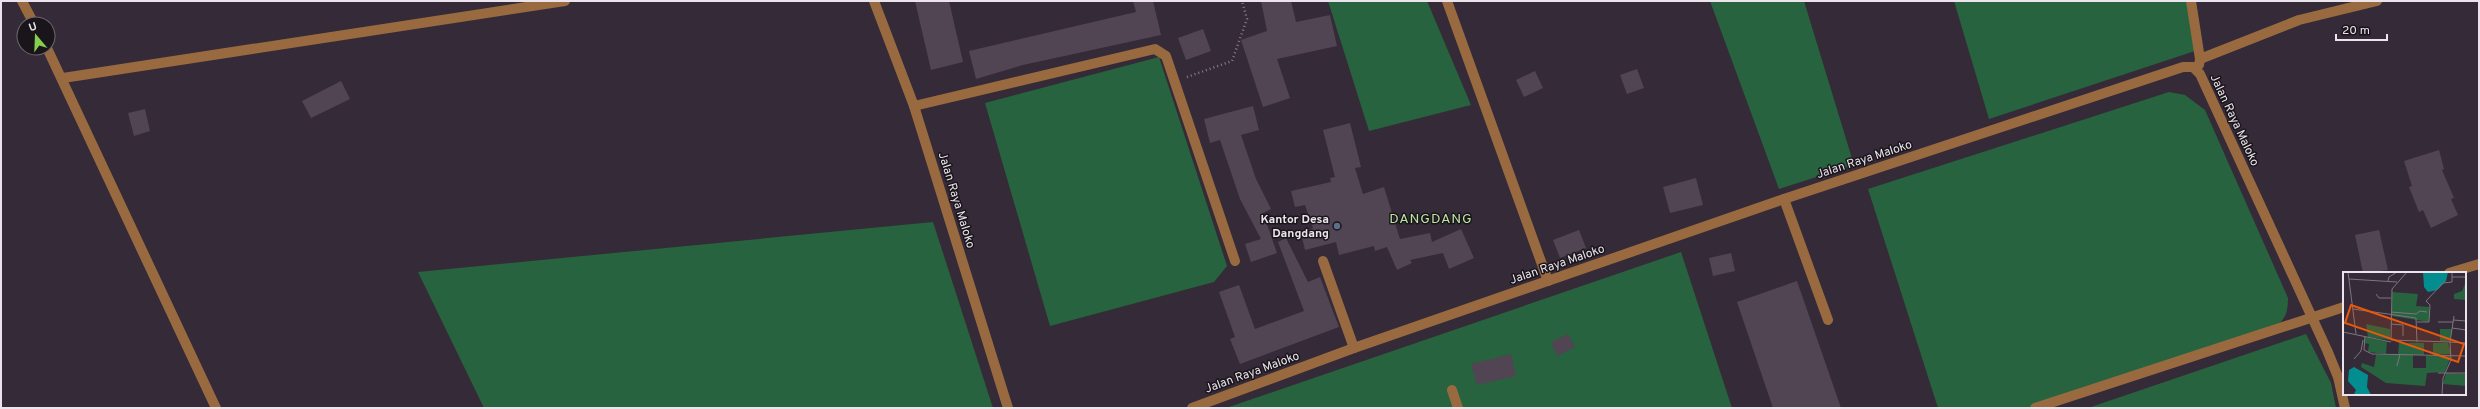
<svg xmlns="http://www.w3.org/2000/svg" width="2480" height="409" font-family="Overpass,sans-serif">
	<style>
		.green { fill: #27633e }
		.building { fill: #514553 }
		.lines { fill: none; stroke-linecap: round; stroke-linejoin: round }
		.path { stroke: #887f8a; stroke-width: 2.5; stroke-dasharray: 1 3; stroke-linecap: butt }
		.minor { stroke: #996a40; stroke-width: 10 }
		.service-dot { fill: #5c6f8a; stroke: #1a151b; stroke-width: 1.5 }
		.labels { text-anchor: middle; stroke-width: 3; stroke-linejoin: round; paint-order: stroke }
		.street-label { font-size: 12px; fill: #ebe4ec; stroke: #1a151b }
		.poi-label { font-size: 12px; font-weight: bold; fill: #ebe4ec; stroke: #1a151b; text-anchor: end }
		.quarter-label { font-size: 14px; letter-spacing: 1px; fill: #bde6a3; stroke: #1a151b }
		.inset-road { fill: none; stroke: #7e747f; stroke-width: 1 }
		.view { fill: #e8590c; fill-opacity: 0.15; stroke: #e8590c; stroke-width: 2 }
		.inset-edge { fill: none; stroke: #ebe4ec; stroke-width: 2 }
	</style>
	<rect width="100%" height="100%" fill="#352a37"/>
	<g class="green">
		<polygon points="1328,1 1427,1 1471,105 1369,131"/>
		<polygon points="1710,1 1804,1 1854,165 1779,189"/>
		<polygon points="1954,1 2193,1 2195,51 1989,119"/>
		<polygon points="1159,57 1227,266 1214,282 1050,326 985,103"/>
		<path d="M2169 92 2185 95 2205 110 2288 298C2288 315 2284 321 2271 330L2036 408H1938L1868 189Z"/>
		<polygon points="933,222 993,408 484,408 418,272"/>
		<polygon points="1681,252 1732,408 1226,408"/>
		<polygon points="2306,334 2331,383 2336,408 2088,408"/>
	</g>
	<g class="building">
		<polygon points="915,1 949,1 963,62 931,70"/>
		<polygon points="1133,1 1153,1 1161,35 1023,65 976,79 969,51 1136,12"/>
		<polygon points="1261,1 1291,1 1296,22 1330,15 1337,46 1277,59 1290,98 1263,107 1241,40 1267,31"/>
		<polygon points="1203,29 1211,51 1186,60 1178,38"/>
		<polygon points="1637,69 1644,88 1627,94 1620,75"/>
		<polygon points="1535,71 1543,88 1524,97 1516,80"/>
		<polygon points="341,81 350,99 311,118 302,101"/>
		<polygon points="1253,106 1259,130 1241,135 1256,179 1271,209 1263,213 1277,253 1251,262 1245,244 1261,239 1240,199 1220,140 1210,143 1204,119"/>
		<polygon points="145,109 150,131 134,136 128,113"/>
		<polygon points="1350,123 1361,167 1355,168 1363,194 1384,187 1400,239 1430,233 1432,242 1461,229 1474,258 1449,269 1443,253 1410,260 1412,263 1397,270 1387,247 1375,251 1374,246 1339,255 1336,242 1305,250 1301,233 1313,228 1305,205 1295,207 1291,191 1331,182 1330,178 1335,177 1323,130"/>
		<polygon points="2439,150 2444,169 2442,170 2454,198 2451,199 2458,215 2431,228 2423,210 2419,212 2409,187 2412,186 2404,161"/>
		<polygon points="1696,178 1703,205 1670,213 1663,187"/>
		<polygon points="1579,230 1586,248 1560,258 1553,240"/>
		<polygon points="2379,230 2388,270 2363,273 2355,235"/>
		<polygon points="1286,238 1308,282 1320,277 1339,327 1240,364 1230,339 1235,337 1219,292 1239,285 1255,329 1304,311 1278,242"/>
		<polygon points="1731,253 1735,271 1713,276 1709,258"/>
		<polygon points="1797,281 1841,408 1773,408 1737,302"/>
		<polygon points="1568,334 1575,347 1557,356 1551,342"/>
		<polygon points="1511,354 1516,376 1477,385 1471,364"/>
	</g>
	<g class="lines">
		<polyline class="path" points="1187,77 1232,61 1247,19 1242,1"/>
		<g class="minor">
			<polyline points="22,1 34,24"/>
			<polyline points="874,1 914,106 1008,408"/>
			<polyline points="1447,1 1548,281"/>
			<polyline points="2191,1 2200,59 2199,65"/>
			<polyline points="47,48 216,408"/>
			<polyline points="2200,59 2299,20 2377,1"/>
			<polyline points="63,78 565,1"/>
			<polyline points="914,106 1155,49 1166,56 1235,261"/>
			<polyline points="1784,199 1828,320"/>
			<polyline points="1323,261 1354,348"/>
			<polyline points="2449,273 2479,264"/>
			<polyline points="1452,390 1458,408"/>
			<polyline points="1192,408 1354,348 1784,199 2183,67 2193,67 2200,74 2327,350 2338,377 2345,408"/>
			<polyline points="2035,408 2344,307"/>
		</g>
	</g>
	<circle class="service-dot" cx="1337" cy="226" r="4"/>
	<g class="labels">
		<g class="street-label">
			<text transform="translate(2235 120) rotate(65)" y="4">Jalan Raya Maloko</text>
			<text transform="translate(1864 159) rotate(-18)" y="4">Jalan Raya Maloko</text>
			<text transform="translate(957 200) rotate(73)" y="4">Jalan Raya Maloko</text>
			<text transform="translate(1557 264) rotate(-19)" y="4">Jalan Raya Maloko</text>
			<text transform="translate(1252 372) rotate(-20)" y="4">Jalan Raya Maloko</text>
		</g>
		<g class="poi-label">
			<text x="1329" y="223">Kantor Desa<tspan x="1329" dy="14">Dangdang</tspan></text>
		</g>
		<g class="quarter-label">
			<text x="1431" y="223">DANGDANG</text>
		</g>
	</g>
	<g transform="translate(2343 272)">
		<rect width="123" height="123" fill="#352a37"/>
		<path d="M123 9V28L111 27V22L119 19ZM49 20 75 22 73 34 86 35V50L49 44ZM23 52 47 57V68L25 65ZM97 57H109L107 69H97ZM22 65 44 70 43 82 25 80 26 72 21 71ZM56 71H81V83H55ZM90 71H105L108 82 90 83ZM33 83H70V96H83V84H108L102 100 84 101 82 114 43 111 18 95 19 91 31 95ZM103 101 123 102V114L100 112Z" fill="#27633e"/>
		<path d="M80 0H105L103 9 94 18 85 20 81 15ZM11 95 25 103 24 115 28 123 11 122 13 118 5 109 6 98Z" fill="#038d8e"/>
		<path class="inset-road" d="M5 0 13 62M64 0 49 17 48 68 107 70 108 88 100 106 99 123M109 5H123M6 7 54 10M45 9 46 5 54 0M33 22 36 26H48M10 37 73 46 74 70M48 40 73 42 77 39 84 40M110 48 123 49M74 50H86L87 33 83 29 100 11 109 10V0M95 50H110M48 52 60 53V64M109 56 123 58M0 60 48 70M22 64 21 78 29 82 123 84M107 70 111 44M107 70 123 71M11 87 18 79 20 68M54 94 57 82M95 101H123"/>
		<path class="view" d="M8 33 121 72 115 90 2 51Z"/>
		<rect width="123" height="123" class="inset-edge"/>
	</g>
	<rect width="2480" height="409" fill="none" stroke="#ebe4ec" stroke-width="4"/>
	<g transform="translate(36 36) rotate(341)"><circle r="19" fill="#1a151b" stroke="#6e686f"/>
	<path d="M0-3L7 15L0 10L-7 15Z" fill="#86cf4c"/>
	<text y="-6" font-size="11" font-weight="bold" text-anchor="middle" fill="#ebe4ec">U</text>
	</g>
	<path d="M2336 34v6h51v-6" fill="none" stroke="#ebe4ec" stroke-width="2"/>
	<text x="2342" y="34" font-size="12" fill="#ebe4ec" stroke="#1a151b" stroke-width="3" paint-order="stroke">20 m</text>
</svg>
